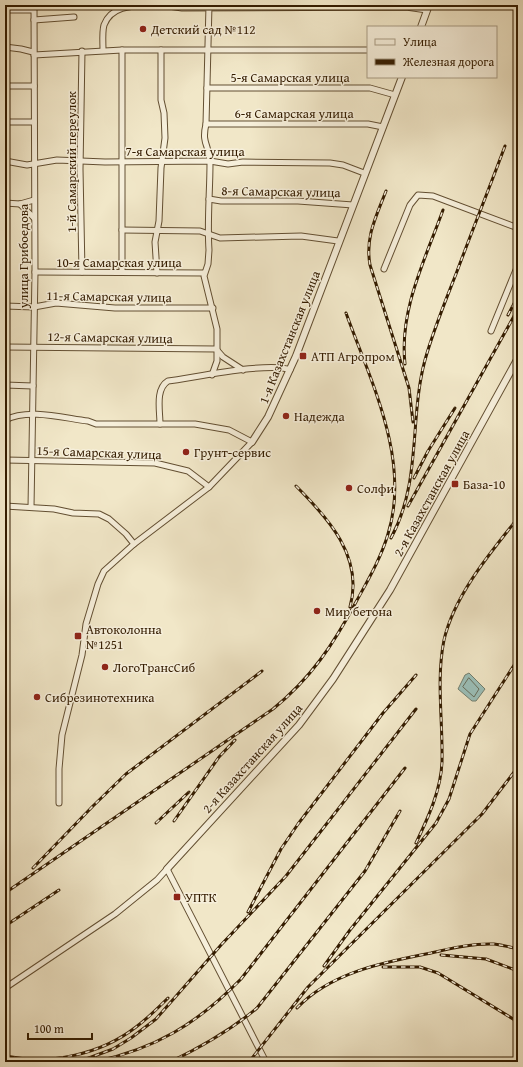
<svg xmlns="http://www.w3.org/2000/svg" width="523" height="1067" font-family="'Gentium Book Plus',serif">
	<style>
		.water { fill: #9bbfb8; stroke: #727e6e }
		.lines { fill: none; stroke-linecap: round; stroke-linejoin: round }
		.shore { stroke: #686e5c; stroke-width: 1 }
		.minor-casing { stroke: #634f32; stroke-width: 7 }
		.tertiary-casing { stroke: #634f32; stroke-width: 8 }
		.minor { stroke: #f6efdb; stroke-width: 5 }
		.tertiary { stroke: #f6efdb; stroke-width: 6 }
		.rail-casing { stroke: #341c00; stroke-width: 3 }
		.rail { stroke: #f6efdb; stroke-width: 1.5; stroke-dasharray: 4.5; stroke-linecap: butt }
		.poi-dot { fill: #8f2418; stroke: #f6efdb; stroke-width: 1.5 }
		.labels { text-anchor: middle; stroke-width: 3; stroke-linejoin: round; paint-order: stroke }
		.poi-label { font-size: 13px; fill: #341c00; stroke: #f6efdb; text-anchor: start }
		.street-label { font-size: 13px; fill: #341c00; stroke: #f6efdb }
	</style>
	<rect width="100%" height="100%" fill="#f1e7c8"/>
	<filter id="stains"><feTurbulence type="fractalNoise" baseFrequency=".005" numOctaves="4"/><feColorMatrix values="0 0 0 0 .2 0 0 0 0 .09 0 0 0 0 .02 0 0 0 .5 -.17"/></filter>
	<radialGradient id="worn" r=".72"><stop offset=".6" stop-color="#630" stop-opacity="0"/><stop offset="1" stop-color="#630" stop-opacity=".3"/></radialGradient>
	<polygon class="water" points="469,673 485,689 476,701 472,701 458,689 465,675"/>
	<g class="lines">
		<polygon class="shore" points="469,678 479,689 474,697 463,687"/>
		<defs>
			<g id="minor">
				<polyline points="162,5 182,8 406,7 427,10"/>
				<path d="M209 5 206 124C201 145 210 145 210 163 210 192 207 221 209 250L208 264 204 276 217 329V361L212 375"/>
				<polyline points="5,10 33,10"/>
				<polyline points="34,20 74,17"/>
				<polyline points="5,47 21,49 33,52"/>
				<path d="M103 50C103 43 102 32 104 25 112 4 136 6 154 5"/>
				<polyline points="122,50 122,271"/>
				<polyline points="34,55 122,50 368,50"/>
				<polyline points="5,86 34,86"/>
				<polyline points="207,88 370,88 395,95"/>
				<polyline points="5,122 34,122"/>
				<polyline points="206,124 368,124 383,127"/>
				<polyline points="5,161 27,165 57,160 105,162 210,161 228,164 243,162 330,163 343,165 364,173"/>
				<polyline points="209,199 221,201 298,201 353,205"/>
				<polyline points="5,203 20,204 34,200"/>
				<polyline points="20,204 34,218"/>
				<polyline points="122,230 200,231 220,238 301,236 338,241"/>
				<polyline points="384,269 410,205 418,195 433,196 518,228"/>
				<polyline points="35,272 204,273"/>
				<polyline points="82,272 80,169 82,51"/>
				<polyline points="157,273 155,242 159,221 161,168 165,138 164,113 161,100 161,50"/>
				<polyline points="5,306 34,307 56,303 115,308 213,308"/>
				<polyline points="491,331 518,265"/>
				<polyline points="5,347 216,349 223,357 243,370"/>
				<polyline points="5,385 33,386"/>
				<path d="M5 420C29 408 63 418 88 421L96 424H195L229 430 252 442 209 487 134 544 104 571 98 584 86 624 82 655 62 735 59 769V803"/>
				<path d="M160 424C160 411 155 389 168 381 193 378 271 361 290 370"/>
				<polyline points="5,460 155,463 188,471 209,487"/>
				<polyline points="5,506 54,509 73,513 99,514 109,519 126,534 134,544"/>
				<polyline points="31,507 35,272 34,5"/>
				<polyline points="5,988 115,914 157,880 167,869 266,1062"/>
			</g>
			<g id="tertiary">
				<polyline points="421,27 429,5"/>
				<polyline points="252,442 268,417 296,356 402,77"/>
				<polyline points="167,869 299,725 333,679 390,590 518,358"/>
			</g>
		</defs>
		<use href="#minor" class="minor-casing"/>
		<use href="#tertiary" class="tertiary-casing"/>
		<use href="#minor" class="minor"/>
		<use href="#tertiary" class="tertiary"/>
		<defs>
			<g id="rail">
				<path d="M386 191C376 217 365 237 370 265L409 388 413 422"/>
				<polyline points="508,315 518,296"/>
				<path d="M405 364C399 310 425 260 443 210"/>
				<polyline points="414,478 428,451 455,408"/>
				<path d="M296 486C328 518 364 557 350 607"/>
				<polyline points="408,506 518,309"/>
				<path d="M391 538C422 481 409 419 425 360 433 331 445 302 456 274 472 231 489 189 505 146"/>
				<polyline points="174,821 219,757 235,740"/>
				<polyline points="156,823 189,792"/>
				<path d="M416 843C428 818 441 790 442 762 443 721 436 680 444 640 454 596 490 553 518 518"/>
				<polyline points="33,868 93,806 126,774 262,671"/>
				<path d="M5 893 273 709C311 678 333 645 356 602 368 580 381 558 388 534 411 460 371 382 346 313"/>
				<polyline points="248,912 281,849 298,824 383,713 416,675"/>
				<polyline points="5,926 59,890"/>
				<polyline points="441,955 486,959 518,971"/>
				<polyline points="324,966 350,930 436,823 449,799 470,734 518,659"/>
				<polyline points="383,967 420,967 438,973 518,1022"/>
				<path d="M297 1008C331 972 385 962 431 953 451 948 473 943 494 944 502 945 510 947 518 949"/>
				<path d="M5 1056C50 1065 100 1055 136 1027 148 1018 158 1008 168 998"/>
				<polyline points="78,1062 113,1049 131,1038 156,1019 221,945 286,876 416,709"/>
				<path d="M94 1062C155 1049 197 1024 241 979L405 768"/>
				<path d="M170 1062C201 1047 231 1030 257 1008L365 871 400 811"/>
				<polyline points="249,1062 308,987 482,814 518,767"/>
			</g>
		</defs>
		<use href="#rail" class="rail-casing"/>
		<use href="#rail" class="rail"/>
	</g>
	<g class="poi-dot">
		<circle cx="143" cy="29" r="4"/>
		<rect x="299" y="352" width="8" height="8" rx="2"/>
		<circle cx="286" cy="416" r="4"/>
		<circle cx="186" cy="452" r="4"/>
		<rect x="451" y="480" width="8" height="8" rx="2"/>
		<circle cx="349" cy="488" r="4"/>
		<circle cx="317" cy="611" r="4"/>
		<rect x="74" y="632" width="8" height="8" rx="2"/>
		<circle cx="105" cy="667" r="4"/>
		<circle cx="37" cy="697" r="4"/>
		<rect x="173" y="893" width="8" height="8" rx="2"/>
	</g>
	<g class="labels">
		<g class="poi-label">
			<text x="151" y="34">Детский сад №112</text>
			<text x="311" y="361">АТП Агропром</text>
			<text x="294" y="421">Надежда</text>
			<text x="194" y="457">Грунт-сервис</text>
			<text x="463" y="489">База-10</text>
			<text x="357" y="493">Солфи</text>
			<text x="325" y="616">Мир бетона</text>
			<text x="86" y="634">Автоколонна<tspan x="86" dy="15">№1251</tspan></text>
			<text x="113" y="672">ЛогоТрансСиб</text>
			<text x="45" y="702">Сибрезинотехника</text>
			<text x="185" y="902">УПТК</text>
		</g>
		<g class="street-label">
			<text x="290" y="82">5-я Самарская улица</text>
			<text x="294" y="118">6-я Самарская улица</text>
			<text x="185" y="156">7-я Самарская улица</text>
			<text transform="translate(71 162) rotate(-90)" y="5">1-й Самарский переулок</text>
			<text transform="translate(281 191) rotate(1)" y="5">8-я Самарская улица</text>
			<text transform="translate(23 256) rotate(-90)" y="5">улица Грибоедова</text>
			<text x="119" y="267">10-я Самарская улица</text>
			<text transform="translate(109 296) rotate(1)" y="5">11-я Самарская улица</text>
			<text transform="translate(110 337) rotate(1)" y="5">12-я Самарская улица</text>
			<text transform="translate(289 337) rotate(-68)" y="5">1-я Казахстанская улица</text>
			<text transform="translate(99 452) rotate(2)" y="5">15-я Самарская улица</text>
			<text transform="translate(431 493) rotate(-61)" y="5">2-я Казахстанская улица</text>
			<text transform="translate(252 758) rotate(-48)" y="5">2-я Казахстанская улица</text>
		</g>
	</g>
	<rect width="523" height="1067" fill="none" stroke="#f1e7c8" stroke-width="20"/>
	<rect x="6" y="6" width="511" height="1055" fill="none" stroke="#341c00" stroke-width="2"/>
	<rect x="10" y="10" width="503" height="1047" fill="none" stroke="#341c00"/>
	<rect x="367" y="26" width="130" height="52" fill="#f6efdb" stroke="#a89b83"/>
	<rect x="375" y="39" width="20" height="6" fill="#f6efdb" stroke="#a89b83"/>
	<text x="403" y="46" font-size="12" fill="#341c00">Улица</text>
	<rect x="375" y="59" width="20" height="6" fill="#341c00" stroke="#a89b83"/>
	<text x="403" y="66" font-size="12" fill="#341c00">Железная дорога</text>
	<path d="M28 1033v6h64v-6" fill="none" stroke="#341c00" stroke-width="2"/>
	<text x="34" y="1033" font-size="12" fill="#341c00" stroke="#f6efdb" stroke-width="3" paint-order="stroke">100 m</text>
	<rect width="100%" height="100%" filter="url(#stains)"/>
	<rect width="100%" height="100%" fill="url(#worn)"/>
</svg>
